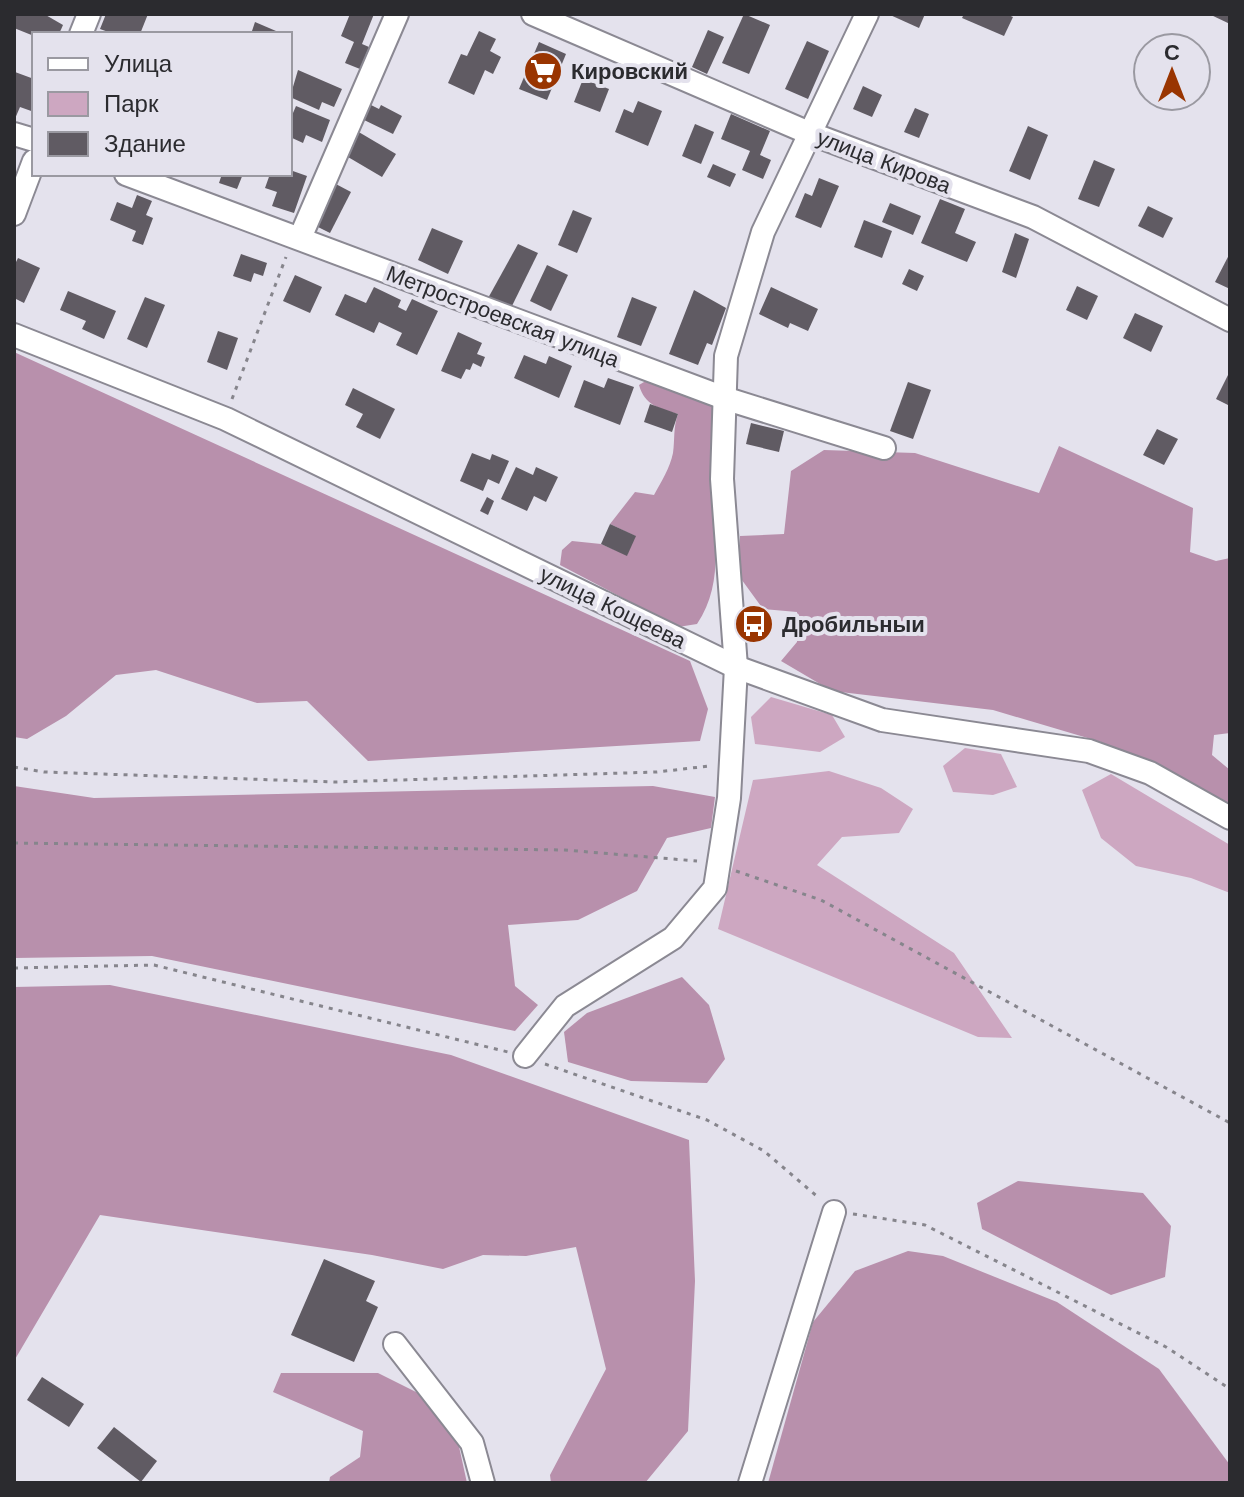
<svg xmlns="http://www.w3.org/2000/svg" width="1244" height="1497" font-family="'Work Sans',sans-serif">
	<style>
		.green { fill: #cda7c1 }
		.forest { fill: #b890ac }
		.building { fill: #605b63 }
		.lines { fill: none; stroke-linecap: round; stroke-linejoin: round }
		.minor-casing { stroke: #8b8993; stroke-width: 26 }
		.path { stroke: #86858c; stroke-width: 3; stroke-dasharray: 4 6; stroke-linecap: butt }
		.minor { stroke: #fff; stroke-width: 22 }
		.labels { text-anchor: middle; stroke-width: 8; stroke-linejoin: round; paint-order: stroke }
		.poi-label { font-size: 22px; font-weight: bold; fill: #2b2b2f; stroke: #e4e2ed; text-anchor: start }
		.street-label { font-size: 22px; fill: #2b2b2f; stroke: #e4e2ed }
	</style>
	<rect width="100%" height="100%" fill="#e4e2ed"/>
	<g class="green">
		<polygon points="771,697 832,715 845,737 820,752 755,744 751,717"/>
		<polygon points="965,748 1001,754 1017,787 993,795 953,792 943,766"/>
		<polygon points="829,771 881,788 913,809 899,833 842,837 817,865 954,953 1012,1038 978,1037 718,929 753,780"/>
		<polygon points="1111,774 1230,845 1230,893 1191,878 1136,866 1101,838 1082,790"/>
	</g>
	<g class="forest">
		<polygon points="14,352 690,661 708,709 700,741 368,761 307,701 257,703 156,670 116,675 66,716 27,739 14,737"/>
		<path d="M649 379 713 403C713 426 711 449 711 472 711 523 728 579 697 624L678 627 560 565 562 550 572 541 601 544 627 555 635 536 610 524 635 492 654 495C661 482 670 468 673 453 675 439 673 428 678 414 659 408 645 406 639 385Z"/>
		<polygon points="1059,446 1193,508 1190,552 1216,561 1230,558 1230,733 1214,735 1212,755 1230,770 1230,807 1101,742 993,710 832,691 781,661 797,642 797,612 763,609 739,576 740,536 784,534 791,471 824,450 915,453 1039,493"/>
		<polygon points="14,786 94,798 653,786 715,797 711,828 667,838 637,891 578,920 508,925 515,986 538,1005 515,1031 152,956 14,958"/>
		<polygon points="682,977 709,1005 725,1059 707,1083 631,1081 568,1062 564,1032 587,1013"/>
		<polygon points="110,985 451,1055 689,1140 695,1281 688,1431 645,1483 551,1483 550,1475 606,1369 576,1247 526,1256 483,1255 443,1269 372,1255 100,1215 14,1361 14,987"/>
		<polygon points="1018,1181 1143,1193 1171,1226 1165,1277 1111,1295 982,1229 977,1203"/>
		<polygon points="908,1251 943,1256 1057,1302 1159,1369 1230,1465 1230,1483 768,1483 813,1322 855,1271"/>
		<polygon points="281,1373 378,1373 420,1394 458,1442 467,1483 329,1483 330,1477 360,1457 363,1431 273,1392"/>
	</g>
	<g class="building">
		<polygon points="14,14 44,14 63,25 59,34 34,36 14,28"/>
		<polygon points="106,14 148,14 140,34 114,34 100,29"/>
		<polygon points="350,14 374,14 362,44 369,47 360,69 345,63 354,42 341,36"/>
		<polygon points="744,14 770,25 749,74 722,63"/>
		<polygon points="888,14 925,14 919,28"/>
		<polygon points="964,14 1006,14 1013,17 1004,36 962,18"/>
		<polygon points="1209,14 1230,14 1230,24"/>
		<polygon points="255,22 283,34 251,34"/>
		<polygon points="708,30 724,37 707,74 692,67"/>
		<polygon points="479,31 496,39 490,51 501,57 493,74 485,70 474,95 448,83 461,54 467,56"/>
		<polygon points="807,41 829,51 808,99 785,89"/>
		<polygon points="539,42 566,54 547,100 519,89"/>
		<polygon points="298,70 342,89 334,107 322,102 319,110 290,97"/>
		<polygon points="15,72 34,79 34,112 20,107 14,121"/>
		<polygon points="583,79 609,89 600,112 574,102"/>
		<polygon points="863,86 882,95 872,117 853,109"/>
		<polygon points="638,101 662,111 648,146 615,132 624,109 633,113"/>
		<polygon points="369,104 379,109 381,105 402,116 393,134 362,119"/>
		<polygon points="296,106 330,120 322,142 306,135 303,143 290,137 290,120"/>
		<polygon points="915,108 929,114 919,138 904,132"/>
		<polygon points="731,114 770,131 760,155 771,160 763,179 742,170 750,151 721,139"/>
		<polygon points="695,124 714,132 701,164 682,156"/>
		<polygon points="1028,126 1048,135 1030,180 1009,171"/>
		<polygon points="357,131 396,154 382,177 348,157"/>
		<polygon points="1094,160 1115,169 1099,207 1078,199"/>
		<polygon points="713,164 736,174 730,187 707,177"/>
		<polygon points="290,170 307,176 294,213 272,206 277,192 265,188 270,174 290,174"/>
		<polygon points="222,174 243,174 237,189 219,183"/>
		<polygon points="819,178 839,186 821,228 795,217 805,193 812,196"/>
		<polygon points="332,182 351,192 330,233 316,226"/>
		<polygon points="137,195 152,201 146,215 153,218 143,245 132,241 136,231 110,220 117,202 132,208"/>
		<polygon points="940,199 965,209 955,233 976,242 967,262 921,243"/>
		<polygon points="890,203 921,216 913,235 882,222"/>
		<polygon points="1148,206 1173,218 1163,238 1138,226"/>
		<polygon points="573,210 592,218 577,253 558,245"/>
		<polygon points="864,220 892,231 882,258 854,247"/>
		<polygon points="432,228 463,241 448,274 418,260"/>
		<polygon points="1015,233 1029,239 1016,278 1002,272"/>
		<polygon points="518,244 538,253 510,310 487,300"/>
		<polygon points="1230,253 1230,289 1215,282"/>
		<polygon points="241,254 267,263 263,276 254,273 251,282 233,276"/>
		<polygon points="18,258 40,268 24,303 14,298 14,266"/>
		<polygon points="547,265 568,275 551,311 530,301"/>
		<polygon points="909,269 924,276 917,291 902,284"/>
		<polygon points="295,275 322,287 310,313 283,301"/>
		<polygon points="1077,286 1098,296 1087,320 1066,310"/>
		<polygon points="374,287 401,300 398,307 406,311 412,299 438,311 417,355 396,345 402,333 379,322 374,333 335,315 345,294 366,303"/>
		<polygon points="771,287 818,309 808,331 790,323 788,328 759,314"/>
		<polygon points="694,290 726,308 712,345 707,343 698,365 669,354"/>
		<polygon points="68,291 116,311 104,339 82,329 86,321 60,310"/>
		<polygon points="145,297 165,305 147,348 127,339"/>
		<polygon points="632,297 657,307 641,346 617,337"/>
		<polygon points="1135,313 1163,326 1151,352 1123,338"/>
		<polygon points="218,331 238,338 227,370 207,362"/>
		<polygon points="458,332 482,343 477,354 485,357 481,367 473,363 470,370 466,369 461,379 441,371"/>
		<polygon points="524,355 546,364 549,356 572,366 559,398 514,378"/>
		<polygon points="1230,371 1230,406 1216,399"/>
		<polygon points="608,378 634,387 620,425 574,407 584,380 604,388"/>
		<polygon points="908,382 931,390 913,439 890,431"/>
		<polygon points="353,388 395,409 380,439 356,427 363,414 345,405"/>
		<polygon points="650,404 678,414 672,432 644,422"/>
		<polygon points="751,423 784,431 779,452 746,444"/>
		<polygon points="1157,429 1178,439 1164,465 1143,455"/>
		<polygon points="472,453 490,460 492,454 509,461 499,484 488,479 483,491 460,481"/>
		<polygon points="516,467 533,475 536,467 558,477 546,502 534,496 527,511 501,499"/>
		<polygon points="487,497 494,501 488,515 480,511"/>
		<polygon points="610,524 636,536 627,556 601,544"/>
		<polygon points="324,1259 375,1281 366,1301 378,1307 354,1362 291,1335"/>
		<polygon points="42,1377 84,1404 69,1427 27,1400"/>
		<polygon points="114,1427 157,1461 141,1482 97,1448"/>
	</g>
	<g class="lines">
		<defs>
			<g id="minor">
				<polyline points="533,14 809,133 1033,217 1230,320"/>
				<polyline points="81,34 89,14"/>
				<polyline points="14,134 34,140"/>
				<polyline points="126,174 727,399 884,448"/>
				<polyline points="14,214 34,161"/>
				<polyline points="300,238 397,14"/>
				<polyline points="14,335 226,419 736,667 882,720 1089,751 1150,773 1230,818"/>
				<polyline points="525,1056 565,1006 673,938 715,888 729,798 736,667 722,479 726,356 763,232 867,14"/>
				<polyline points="395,1344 472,1443 483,1483"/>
				<polyline points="750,1483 834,1212"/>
			</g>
		</defs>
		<use href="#minor" class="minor-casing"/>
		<g class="path">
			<polyline points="232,399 286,257"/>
			<polyline points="14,767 44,772 335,782 657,772 709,766"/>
			<polyline points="14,843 565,850 697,861"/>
			<polyline points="736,871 821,900 1230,1123"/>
			<polyline points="14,968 154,965 508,1052"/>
			<polyline points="545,1064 707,1120 764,1151 819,1198"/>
			<polyline points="853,1214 925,1225 1166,1347 1230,1389"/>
		</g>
		<use href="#minor" class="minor"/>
	</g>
	<defs>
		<symbol id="supermarket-disc" viewBox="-11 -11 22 22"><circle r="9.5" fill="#993501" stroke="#e4e2ed"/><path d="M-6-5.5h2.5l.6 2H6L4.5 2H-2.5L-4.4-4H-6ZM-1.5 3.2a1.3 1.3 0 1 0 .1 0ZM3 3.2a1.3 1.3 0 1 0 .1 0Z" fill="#fff"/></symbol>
		<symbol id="bus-disc" viewBox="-11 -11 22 22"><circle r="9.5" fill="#993501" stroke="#e4e2ed"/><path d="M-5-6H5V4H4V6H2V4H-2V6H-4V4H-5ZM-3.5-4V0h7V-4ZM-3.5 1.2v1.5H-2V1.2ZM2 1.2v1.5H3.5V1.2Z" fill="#fff"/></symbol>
	</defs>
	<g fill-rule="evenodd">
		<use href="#supermarket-disc" x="521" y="49" width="44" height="44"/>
		<use href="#bus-disc" x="732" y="602" width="44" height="44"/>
	</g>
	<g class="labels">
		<g class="poi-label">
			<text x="571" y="79">Кировский</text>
			<text x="782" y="632">Дробильныи</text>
		</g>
		<g class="street-label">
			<text transform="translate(884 161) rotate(21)" y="8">улица Кирова</text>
			<text transform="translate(503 316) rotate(21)" y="8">Метростроевская улица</text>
			<text transform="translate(613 607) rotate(26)" y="8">улица Кощеева</text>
		</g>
	</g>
	<rect width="1244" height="1497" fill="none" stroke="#2b2b2f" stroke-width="32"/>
	<rect x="32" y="32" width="260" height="144" fill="#e4e2ed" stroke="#9a99a1" stroke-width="2"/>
	<rect x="48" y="58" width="40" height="12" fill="#ffffff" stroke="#9a99a1" stroke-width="2"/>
	<text x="104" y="72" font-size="24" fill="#2b2b2f">Улица</text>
	<rect x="48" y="92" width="40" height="24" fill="#cda7c1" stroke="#9a99a1" stroke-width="2"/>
	<text x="104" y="112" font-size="24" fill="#2b2b2f">Парк</text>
	<rect x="48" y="132" width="40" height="24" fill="#605b63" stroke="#9a99a1" stroke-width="2"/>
	<text x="104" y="152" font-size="24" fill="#2b2b2f">Здание</text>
	<g transform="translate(1172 72)"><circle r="38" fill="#e4e2ed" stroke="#9a99a1" stroke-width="2"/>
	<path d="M0-6L14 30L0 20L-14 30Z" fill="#993501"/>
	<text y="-12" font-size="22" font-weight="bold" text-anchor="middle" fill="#2b2b2f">С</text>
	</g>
</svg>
